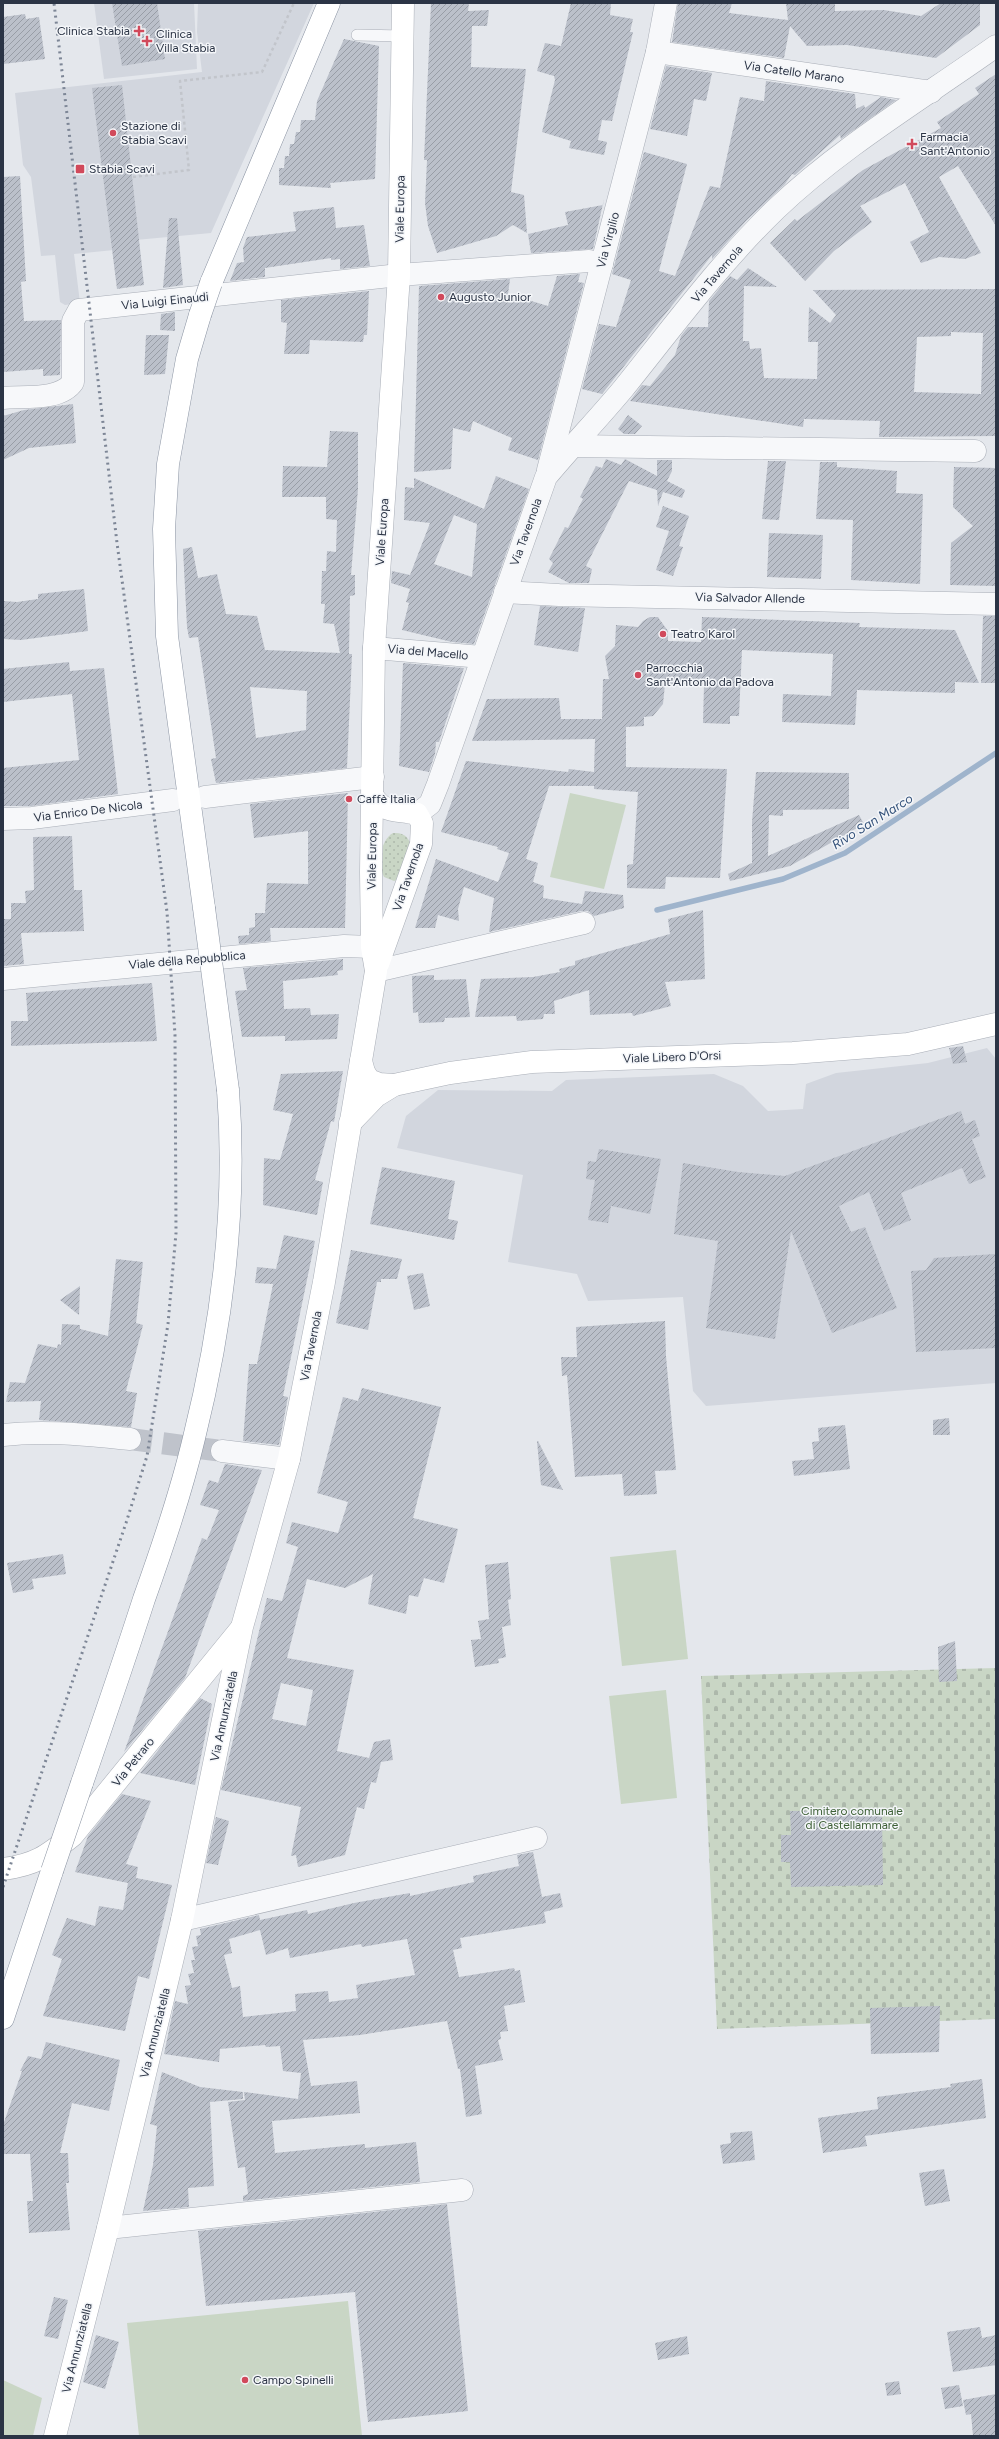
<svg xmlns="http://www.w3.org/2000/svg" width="999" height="2439" font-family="Figtree,sans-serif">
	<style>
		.built { fill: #d2d6de }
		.grass { fill: #c9d6c5 }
		.cemetery { fill: url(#cemetery-stones) }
		.park { fill: url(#park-dots) }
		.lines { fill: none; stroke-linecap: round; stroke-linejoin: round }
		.stream { stroke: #9fb4cc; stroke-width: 5.5 }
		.building { fill: url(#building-hatch); fill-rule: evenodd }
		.street-tunnel { stroke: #bfc3cb; stroke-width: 22; stroke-dasharray: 22 11; stroke-linecap: butt }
		.lane-casing { stroke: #a9aeb7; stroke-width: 12 }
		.street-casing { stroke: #a9aeb7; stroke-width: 23 }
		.secondary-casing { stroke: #a9aeb7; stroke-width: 23 }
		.highway-casing { stroke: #8b94a3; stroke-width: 23 }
		.path { stroke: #c2c5cb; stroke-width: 2.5; stroke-dasharray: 3 3; stroke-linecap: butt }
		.lane { stroke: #f7f8fa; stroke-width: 11 }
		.street { stroke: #f7f8fa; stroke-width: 22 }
		.secondary { stroke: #fff; stroke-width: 22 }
		.highway { stroke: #fff; stroke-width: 22 }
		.rail { stroke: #7d8696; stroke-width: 3; stroke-dasharray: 2 4; stroke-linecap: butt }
		.highway-bridge-casing { stroke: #8b94a3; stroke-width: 23; stroke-linecap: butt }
		.highway-bridge { stroke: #fff; stroke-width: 22 }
		.poi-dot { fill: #d1495b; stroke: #f4f6f9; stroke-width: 1.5 }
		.labels { text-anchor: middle; stroke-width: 3; stroke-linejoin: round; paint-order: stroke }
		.poi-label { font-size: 12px; fill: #2b3445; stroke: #f4f6f9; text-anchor: start }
		.street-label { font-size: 12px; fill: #2b3445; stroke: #f4f6f9 }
		.park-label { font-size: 12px; fill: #3f6138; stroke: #f4f6f9 }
		.water-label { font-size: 13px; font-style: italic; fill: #34527a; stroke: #f4f6f9 }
	</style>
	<defs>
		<pattern id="cemetery-stones" width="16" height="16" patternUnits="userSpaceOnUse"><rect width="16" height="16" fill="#c9d6c5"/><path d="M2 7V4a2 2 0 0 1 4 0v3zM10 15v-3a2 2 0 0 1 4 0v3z" fill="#adb8ab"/></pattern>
		<pattern id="park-dots" width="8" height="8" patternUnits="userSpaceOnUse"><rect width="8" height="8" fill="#c9d6c5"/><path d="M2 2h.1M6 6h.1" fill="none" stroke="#adb8ab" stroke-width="1.8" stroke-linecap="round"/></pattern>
		<pattern id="building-hatch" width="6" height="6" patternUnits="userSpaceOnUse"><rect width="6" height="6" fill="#bbc0ca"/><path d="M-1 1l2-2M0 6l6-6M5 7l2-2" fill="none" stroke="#989da6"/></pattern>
	</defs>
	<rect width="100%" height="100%" fill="#e4e7ec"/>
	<g class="built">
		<polygon points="94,3 194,3 197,69 104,79"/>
		<polygon points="198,3 314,3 211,233 114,242 114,250 74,254 80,303 65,305 60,302 55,255 41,256 31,177 23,165 15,93 202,72 197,32"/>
		<polygon points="987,1048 996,1059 996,1383 706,1406 693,1391 683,1297 588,1301 577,1274 508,1262 523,1175 397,1148 406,1116 438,1090 552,1091 566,1080 714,1074 743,1086 768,1111 803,1109 806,1084 836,1073 928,1063"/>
	</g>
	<g class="grass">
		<polygon points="570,793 626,805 604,889 550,877"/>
		<polygon points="676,1550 688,1659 622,1666 610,1557"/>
		<polygon points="666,1690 677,1798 621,1804 609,1696"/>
		<polygon points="348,2301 362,2436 139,2436 127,2323"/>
		<polygon points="3,2380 42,2398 33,2436 3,2436"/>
	</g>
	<polygon class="cemetery" points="996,1668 996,2019 717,2029 701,1676"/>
	<path class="park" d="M393 833C404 832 409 837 412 848L399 879 394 881 384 877C377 865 380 840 393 833Z"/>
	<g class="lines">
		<polyline class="stream" points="657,910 783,879 845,853 996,753"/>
	</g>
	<g class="building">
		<polygon points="112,3 157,3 165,59 122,66"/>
		<polygon points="431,3 469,3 468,11 489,10 487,26 472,26 471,67 526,69 511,192 524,195 527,233 513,225 496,236 437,253 428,226 425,203 427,160 424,160"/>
		<polygon points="571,3 611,3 610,15 633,19 630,32 633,32 612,121 602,120 598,140 607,142 604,155 569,148 571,141 542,132 555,80 554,76 537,71 545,43 561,46"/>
		<polygon points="678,3 732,3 729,13 788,20 786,3 835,3 835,11 884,10 921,16 941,3 980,3 980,25 936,58 847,45 807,46 790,26 784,58 672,42"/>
		<polygon points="25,14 26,19 39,17 45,59 3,64 3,17"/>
		<polygon points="344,39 379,46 375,179 330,183 331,188 279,185 279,168 284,168 285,156 289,156 290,144 294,144 296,132 300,132 301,120 315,120 317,101"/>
		<polygon points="666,66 712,73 706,101 694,99 687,136 650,129"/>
		<polygon points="996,74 996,226 958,166 939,177 981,253 965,259 939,257 921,263 910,242 929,232 905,183 860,206 872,222 834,251 805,281 770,243 795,219 797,221 863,170 941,128 937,122 979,94 975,88"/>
		<polygon points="766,81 855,94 856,109 864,105 865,108 881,97 896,100 841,139 840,135 795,175 792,174 785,184 746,221 712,259 712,255 602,394 582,389 599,324 616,327 631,280 612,274 644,152 687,164 659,271 675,276 710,186 720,188 740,97 764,101"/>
		<polygon points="122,85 144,285 117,289 92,88"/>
		<polygon points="20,176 26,281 21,282 24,321 61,320 60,375 43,376 43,369 3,372 3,177"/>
		<polygon points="604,199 593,249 531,253 528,234 568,225 565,212 603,205"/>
		<polygon points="334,207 336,228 364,225 370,266 340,269 340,259 331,260 331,258 265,268 265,277 230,281 237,263 244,262 243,248 247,237 296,231 293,212"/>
		<polygon points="169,218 177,218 183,285 163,288"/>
		<path d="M748 268 777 287 744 286 743 341H749L750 349 761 348 764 378 817 379 818 342H808L809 307 830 323 836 315 813 290 996 289V436L879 437 880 421 804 419 803 427 630 401 642 385 650 386 675 355 681 336 688 327H708L709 301 730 276 737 280ZM951 332 983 333 981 394 914 392 917 337 951 336Z"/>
		<polygon points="580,274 578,282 584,283 538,460 508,450 512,438 473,421 470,432 453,428 451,469 414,472 419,286 510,279 508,294 548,306 557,276"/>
		<polygon points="369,291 367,335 364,335 363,342 310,340 309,354 284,354 287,323 281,322 281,300"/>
		<polygon points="175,312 175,331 160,330 161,314"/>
		<polygon points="146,335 169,335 165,374 144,375"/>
		<polygon points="73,404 76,443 29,448 3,460 3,416 24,410"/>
		<polygon points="628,415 642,426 635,434 624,434 618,429"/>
		<path d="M330 431 358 432V489L351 575H355V595L350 596 349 654H352L347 768 216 783 211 759 216 758 198 637 189 638 187 627 183 549 192 547 198 578 217 574 226 614 257 616 265 650 340 653 334 624 323 623 325 604H321L322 571H326L327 551 336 552 337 520 326 519V497H282L283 466 327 467ZM250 687 307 691 306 730 256 738Z"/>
		<polygon points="606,459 621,465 625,459 657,476 657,460 672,460 672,471 667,481 685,490 682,498 663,492 658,506 657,490 629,481 586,566 592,569 589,583 569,583 548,572 553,563 549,559 565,527 568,528 583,499 580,497 596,466 602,468"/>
		<polygon points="768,461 786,461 779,520 762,519"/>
		<polygon points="820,462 837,462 837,467 897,471 896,493 923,494 920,584 851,580 853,520 816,519"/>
		<polygon points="954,467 996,468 996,586 950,585 951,543 973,526 953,507"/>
		<path d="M496 476 529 489 474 644 452 642 402 630 409 603 406 602 410 589 391 583 392 571 410 575 430 523 404 520 405 487 414 488V478L484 509ZM454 515 477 524 472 577 434 564Z"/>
		<polygon points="663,506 689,516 679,546 683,547 673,576 656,570 669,531 656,527"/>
		<polygon points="769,533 823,535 821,579 767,577"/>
		<polygon points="84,589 88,631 21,640 3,639 3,601 17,602 38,599 38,594"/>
		<polygon points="540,606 585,608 578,652 534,645"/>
		<polygon points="983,616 996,616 996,683 981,683"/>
		<polygon points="650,617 658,617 660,620 668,631 668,641 701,642 702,617 860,623 859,627 955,630 979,683 955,682 955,693 857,690 855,725 782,722 783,694 831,696 833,654 742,650 739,716 730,716 730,724 703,723 704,685 665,684 663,704 653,716 644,717 644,726 626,727 626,767 727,769 720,878 666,877 665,889 627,888 627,865 633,864 638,792 594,789 594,786 549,786 526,859 538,863 533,882 544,886 543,898 582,904 585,891 623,895 624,908 594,916 588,911 581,911 489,932 494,898 464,887 458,909 459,921 438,915 435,928 415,928 436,859 498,882 509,853 497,849 498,847 441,832 466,761 568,772 569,769 594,772 595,739 472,741 487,699 559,698 561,719 602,719 603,679 609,679 605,656 615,646 616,625 638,627 643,621"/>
		<polygon points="69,662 70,671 104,668 118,794 31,806 3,806 3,768 79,760 72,694 3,702 3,669"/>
		<polygon points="403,663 464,668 439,742 436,742 435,754 429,772 399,766"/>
		<polygon points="756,772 849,773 849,809 783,810 783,816 769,815 768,856 859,815 864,824 790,866 730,881 728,874 752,863 752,822"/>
		<polygon points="348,793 345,928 270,928 271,941 239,944 238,936 249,935 249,928 255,927 255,913 265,913 267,883 308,884 308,831 254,838 250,804"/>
		<polygon points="72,836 74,890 82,890 84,931 21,933 24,964 3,966 3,919 11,919 11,903 26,903 25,891 34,890 33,837"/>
		<polygon points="703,910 705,979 665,982 671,1006 633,1016 632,1013 590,1015 589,990 554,1001 555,1014 544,1014 543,1019 517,1021 516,1016 475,1017 481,979 533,977 560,972 559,969 575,965 575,961 670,934 668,919"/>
		<polygon points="343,959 343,970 337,971 338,975 283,981 284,1009 310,1008 311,1015 339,1014 337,1039 285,1041 285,1036 242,1037 235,991 247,990 243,968"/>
		<polygon points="434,975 434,980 466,979 470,1017 445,1018 444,1022 419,1023 418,1012 413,1013 412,976"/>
		<polygon points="152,983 157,1041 11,1046 11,1021 28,1021 26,993"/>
		<polygon points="963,1046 967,1062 953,1064 949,1048"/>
		<polygon points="343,1071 334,1122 331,1121 315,1180 323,1182 317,1215 263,1205 264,1158 280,1160 293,1114 273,1110 281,1074"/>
		<polygon points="961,1111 965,1124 975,1120 980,1136 972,1139 986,1177 969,1184 962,1168 901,1193 911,1220 884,1231 869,1192 839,1206 851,1232 865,1227 897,1308 832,1333 791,1231 775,1339 706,1328 718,1241 674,1234 683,1163 738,1172 785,1176"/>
		<polygon points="599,1149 661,1159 650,1214 611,1206 608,1223 588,1220 595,1180 586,1179 588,1161 596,1162"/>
		<polygon points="382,1167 455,1181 448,1219 458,1221 454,1240 370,1224"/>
		<polygon points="284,1235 315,1241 283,1396 288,1397 279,1445 243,1441 249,1364 257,1364 273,1284 255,1283 257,1267 276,1269"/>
		<polygon points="351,1250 402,1259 397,1279 381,1279 381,1282 377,1282 368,1330 336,1323"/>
		<polygon points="995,1254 996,1348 916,1352 911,1271 926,1270 934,1258"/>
		<polygon points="116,1259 143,1262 136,1323 143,1325 126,1391 137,1393 131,1427 39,1420 41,1401 6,1402 10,1382 25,1383 38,1344 57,1348 58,1344 61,1345 62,1324 80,1325 80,1329 108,1336"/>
		<polygon points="423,1273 430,1306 414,1310 407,1276"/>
		<polygon points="80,1286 79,1315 60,1300"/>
		<polygon points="665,1321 666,1356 676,1470 655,1471 657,1494 624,1496 622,1474 575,1477 567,1375 562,1376 561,1357 577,1357 576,1327"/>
		<path d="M362 1388 441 1407 413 1518 458 1529 444 1583 424 1578 418 1597 409 1595 406 1614 368 1604 373 1574 345 1588 307 1579 287 1658 354 1670 337 1751 369 1758 374 1742 390 1739 393 1760 381 1762 376 1783 371 1782 364 1809 357 1807 345 1855 298 1867 296 1855 291 1856 301 1807 221 1790 267 1598 282 1601 298 1547 286 1543 292 1522 338 1533 348 1502 317 1493 343 1397 358 1401ZM281 1683 313 1690 306 1726 272 1719Z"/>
		<polygon points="949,1418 950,1435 933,1435 933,1420"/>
		<polygon points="845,1425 850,1469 794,1476 792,1461 814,1459 812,1442 819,1441 818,1428"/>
		<polygon points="537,1441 538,1441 563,1490 541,1485"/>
		<polygon points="225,1464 262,1470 185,1678 124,1752 202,1538 207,1540 219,1510 200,1505 209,1480 218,1483"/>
		<polygon points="63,1554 66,1574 32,1579 34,1589 13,1593 7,1563"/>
		<polygon points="508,1562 511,1599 508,1600 511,1625 502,1627 506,1657 498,1659 499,1663 475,1667 471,1640 481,1639 478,1621 489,1619 485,1565"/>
		<polygon points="955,1641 957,1681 939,1682 938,1647"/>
		<polygon points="200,1698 212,1704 195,1785 140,1773"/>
		<polygon points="122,1794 151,1801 126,1864 138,1867 136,1878 172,1885 149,1979 138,1976 125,2031 43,2016 62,1959 52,1955 67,1918 95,1926 99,1906 123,1910 128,1883 75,1872 88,1836"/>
		<polygon points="882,1810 883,1885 791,1887 790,1862 781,1862 781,1835 791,1835 790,1811"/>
		<polygon points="216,1817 229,1821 218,1865 206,1863"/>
		<path d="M533 1852 542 1897 560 1893 563 1907 544 1912 546 1923 460 1938 462 1948 453 1950 459 1977 514 1968 515 1971 520 1970 525 2002 504 2006 508 2031 500 2032 501 2039 498 2040 503 2060 475 2066 482 2114 466 2117 460 2069H458L447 2021 360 2035 303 2040 311 2086 357 2081 360 2113 272 2121 275 2153 365 2144V2148L416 2142 420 2182 243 2201V2196L248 2194 245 2167 238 2168 228 2102 245 2100 244 2092 298 2099 301 2073 283 2071 280 2046 266 2047 265 2045 220 2049 219 2062 164 2054 175 2001 188 2004 185 1986 191 1985 188 1974 194 1973 191 1960H195L192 1947 198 1946 196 1936 201 1935 200 1929 259 1915 260 1920 307 1910 308 1914 354 1903 410 1893V1896L474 1882 473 1876 519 1866 517 1855ZM260 1930 266 1955 288 1948 290 1958 361 1944 362 1947 407 1939 415 1975 356 1985 358 1998 329 2002 328 1991 295 1994 296 2011 243 2017 240 1986 232 1988 224 1955 232 1953 229 1939Z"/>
		<polygon points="940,2006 939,2052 871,2054 870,2008"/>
		<polygon points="46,2042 120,2060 109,2111 72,2103 60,2153 68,2153 69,2183 66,2183 70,2230 29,2233 27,2201 33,2201 30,2154 3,2154 3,2125 22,2071 20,2071 28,2056 41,2059"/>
		<polygon points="162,2072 200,2087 243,2092 243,2099 210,2102 214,2186 188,2188 189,2207 143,2211 153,2165 157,2126 150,2124"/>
		<polygon points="982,2079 986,2118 865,2136 867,2146 823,2153 818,2118 878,2109 877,2097 951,2087 950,2084"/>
		<polygon points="752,2131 755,2160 723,2164 720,2145 731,2143 730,2133"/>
		<polygon points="944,2169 950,2201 925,2206 919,2173"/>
		<polygon points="447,2204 468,2411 368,2422 355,2292 206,2306 198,2231"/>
		<polygon points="54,2297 68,2300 58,2339 44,2336"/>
		<polygon points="980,2327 982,2338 996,2335 996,2365 953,2372 947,2332"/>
		<polygon points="96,2335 119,2342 105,2389 83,2382"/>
		<polygon points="687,2336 689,2354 658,2360 655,2343"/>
		<polygon points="899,2381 901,2394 887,2396 885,2383"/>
		<polygon points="959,2385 963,2406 945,2409 941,2388"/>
		<polygon points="996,2394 996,2436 973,2436 971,2414 966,2415 963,2400"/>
	</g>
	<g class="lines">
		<polyline class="street-tunnel" points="130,1439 222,1451"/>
		<defs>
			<polyline id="lane" points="357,35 403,36"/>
			<g id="street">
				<polyline points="657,52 931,92"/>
				<path d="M3 398C24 396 60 401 73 382V321L79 310 399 275 589 261 602 264"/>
				<polyline points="571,446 975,451"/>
				<polyline points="548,470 657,52 666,3"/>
				<polyline points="505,592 559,595 996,604"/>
				<polyline points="374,648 482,657"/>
				<polyline points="205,797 373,777"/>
				<path d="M417 814 430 804 438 784 546 477C571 447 598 419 623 389 672 328 719 264 776 209 841 147 923 98 996 46"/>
				<polyline points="3,819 32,818 173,800"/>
				<polyline points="376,971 584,923"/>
				<polyline points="3,979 344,946 372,947"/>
				<path d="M3 1435C45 1430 87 1435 130 1439"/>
				<polyline points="222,1451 289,1459"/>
				<polyline points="182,1920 536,1838"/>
				<polyline points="108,2228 462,2190"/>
			</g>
			<g id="secondary">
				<path d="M373 796C383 814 398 809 417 814L422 823 421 844 378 964"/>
				<polyline points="361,1061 364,1072 369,1080 379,1084 394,1085 450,1073 532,1062 793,1053 908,1044 996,1024"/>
				<polyline points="350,1123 376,1096 394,1085"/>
				<path d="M3 1869C35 1865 47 1856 72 1836L240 1630"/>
				<polyline points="55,2436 108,2228 182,1920 242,1627 289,1459 324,1282 376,971 372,947 371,872 374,648 399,275 403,3"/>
			</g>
			<g id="highway">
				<polyline points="211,283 329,3"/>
				<polyline points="200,315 187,359 168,464 164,529 167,636 204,908"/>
				<path d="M82 1783C103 1722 124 1661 144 1599 163 1546 181 1493 194 1438 222 1326 237 1206 228 1090"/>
				<polyline points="3,2018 52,1871"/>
			</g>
		</defs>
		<use href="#lane" class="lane-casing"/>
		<use href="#street" class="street-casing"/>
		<use href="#secondary" class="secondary-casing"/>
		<use href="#highway" class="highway-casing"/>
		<polyline class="path" points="133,177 189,170 180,81 262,72 294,3"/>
		<use href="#lane" class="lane"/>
		<use href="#street" class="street"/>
		<use href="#secondary" class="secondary"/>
		<use href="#highway" class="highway"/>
		<polyline class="rail" points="3,1887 126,1523 147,1456 168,1324 176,1233 175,1035 167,912 117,543 54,3"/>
		<defs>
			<g id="highway-bridge">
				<polyline points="200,315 211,283"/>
				<polyline points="204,908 228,1090"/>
				<polyline points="52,1871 82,1783"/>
			</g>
		</defs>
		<use href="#highway-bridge" class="highway-bridge-casing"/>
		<use href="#highway-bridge" class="highway-bridge"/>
	</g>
	<g class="poi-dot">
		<path d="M137 25h4v4h4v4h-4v4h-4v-4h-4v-4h4z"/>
		<path d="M145 35h4v4h4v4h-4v4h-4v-4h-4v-4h4z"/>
		<circle cx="113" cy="133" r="4"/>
		<path d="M910 138h4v4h4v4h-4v4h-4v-4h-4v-4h4z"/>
		<rect x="75" y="164" width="10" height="10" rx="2"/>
		<circle cx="441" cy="297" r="4"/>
		<circle cx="663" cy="634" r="4"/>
		<circle cx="638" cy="675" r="4"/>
		<circle cx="349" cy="799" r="4"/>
		<circle cx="245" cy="2380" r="4"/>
	</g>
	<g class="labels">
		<g class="poi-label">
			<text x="130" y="35" text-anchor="end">Clinica Stabia</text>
			<text x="156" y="38">Clinica<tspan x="156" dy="14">Villa Stabia</tspan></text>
			<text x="121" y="130">Stazione di<tspan x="121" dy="14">Stabia Scavi</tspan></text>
			<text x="920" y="141">Farmacia<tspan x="920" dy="14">Sant'Antonio</tspan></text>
			<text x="89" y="173">Stabia Scavi</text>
			<text x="449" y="301">Augusto Junior</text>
			<text x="671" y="638">Teatro Karol</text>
			<text x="646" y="672">Parrocchia<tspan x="646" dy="14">Sant'Antonio da Padova</tspan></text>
			<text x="357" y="803">Caffè Italia</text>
			<text x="253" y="2384">Campo Spinelli</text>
		</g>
		<g class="street-label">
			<text transform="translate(794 72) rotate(8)" y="4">Via Catello Marano</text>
			<text transform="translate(400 209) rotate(-89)" y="4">Viale Europa</text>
			<text transform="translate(608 240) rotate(-75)" y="4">Via Virgilio</text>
			<text transform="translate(717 274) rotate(-49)" y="4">Via Tavernola</text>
			<text transform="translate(165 301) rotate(-6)" y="4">Via Luigi Einaudi</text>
			<text transform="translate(382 532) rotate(-86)" y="4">Viale Europa</text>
			<text transform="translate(526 532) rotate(-70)" y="4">Via Tavernola</text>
			<text transform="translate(750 598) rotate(1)" y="4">Via Salvador Allende</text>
			<text transform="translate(428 652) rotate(5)" y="4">Via del Macello</text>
			<text transform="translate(88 811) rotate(-7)" y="4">Via Enrico De Nicola</text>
			<text transform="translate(372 856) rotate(-89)" y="4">Viale Europa</text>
			<text transform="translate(408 877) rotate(-71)" y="4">Via Tavernola</text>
			<text transform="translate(187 960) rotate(-5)" y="4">Viale della Repubblica</text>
			<text transform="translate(672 1057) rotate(-2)" y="4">Viale Libero D'Orsi</text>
			<text transform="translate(311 1346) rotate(-79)" y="4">Via Tavernola</text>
			<text transform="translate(224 1716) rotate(-78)" y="4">Via Annunziatella</text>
			<text transform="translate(133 1762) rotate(-51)" y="4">Via Petraro</text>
			<text transform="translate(155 2033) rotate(-76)" y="4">Via Annunziatella</text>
			<text transform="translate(77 2348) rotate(-76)" y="4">Via Annunziatella</text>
		</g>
		<g class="park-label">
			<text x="852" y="1815">Cimitero comunale<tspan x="852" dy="14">di Castellammare</tspan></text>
		</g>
		<g class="water-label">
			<text transform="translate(872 821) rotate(-32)" y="5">Rivo San Marco</text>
		</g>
	</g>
	<rect width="999" height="2439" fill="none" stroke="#2b3445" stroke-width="8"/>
</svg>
